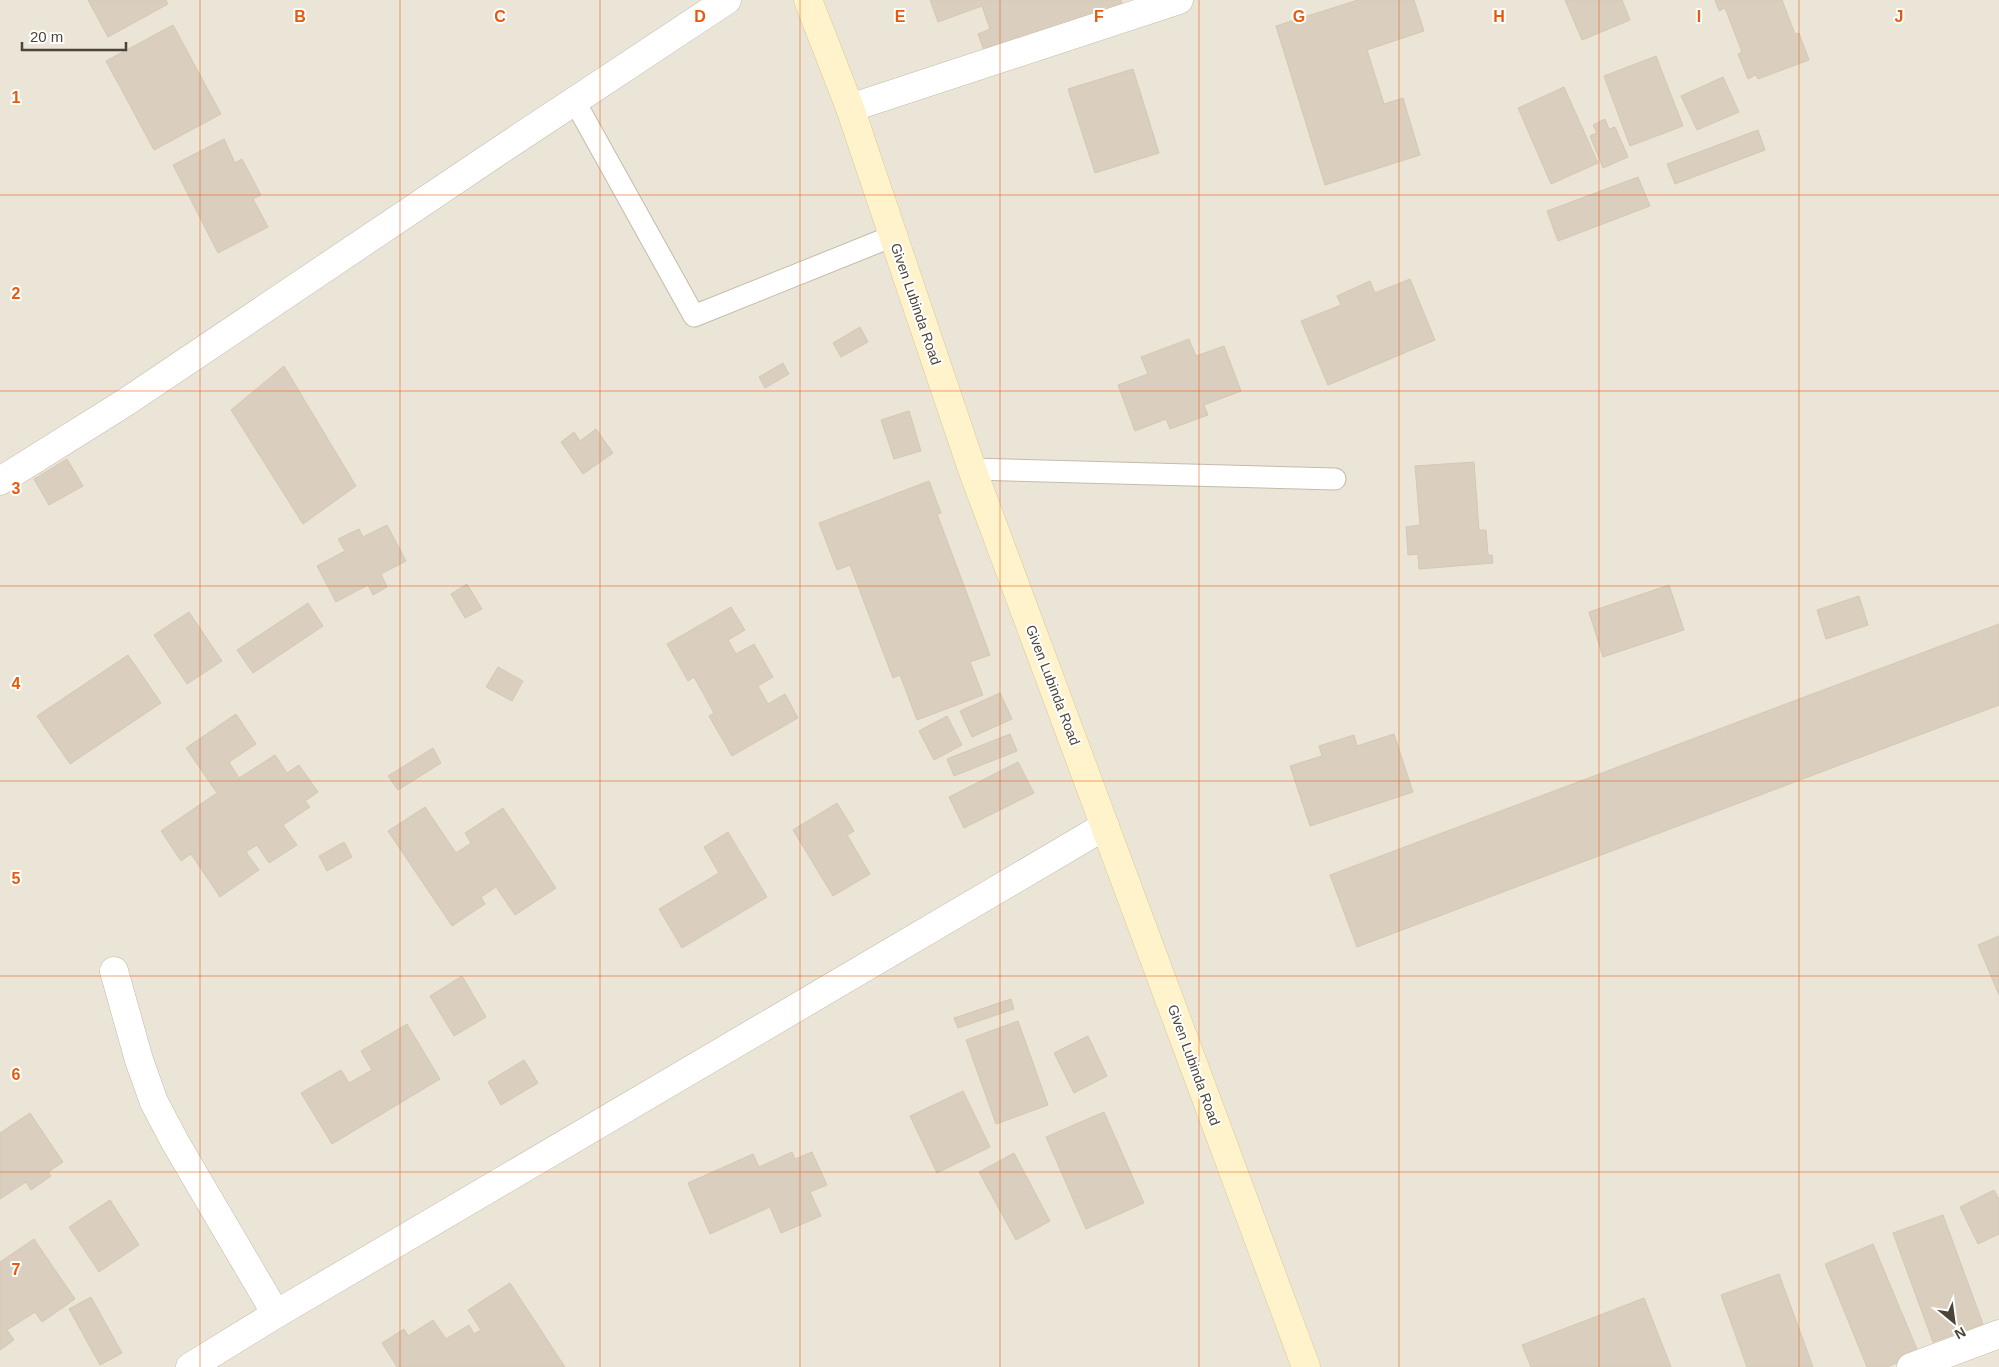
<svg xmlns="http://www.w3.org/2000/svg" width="1999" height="1367" font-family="Arial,sans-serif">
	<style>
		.residential { fill: #ebe5d7 }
		.building { fill: #dacfbe; stroke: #d6c7b0 }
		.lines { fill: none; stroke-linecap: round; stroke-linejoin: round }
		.lane-casing { stroke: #c4bbab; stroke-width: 23 }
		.street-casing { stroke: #c4bbab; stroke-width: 29 }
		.secondary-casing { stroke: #dcc995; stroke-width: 29 }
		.lane { stroke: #fff; stroke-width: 21 }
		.street { stroke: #fff; stroke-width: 28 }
		.secondary { stroke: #fff3cc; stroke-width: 28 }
		.grid { fill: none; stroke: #e8590c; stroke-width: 1; stroke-opacity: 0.55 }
		.labels { text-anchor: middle; stroke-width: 4; stroke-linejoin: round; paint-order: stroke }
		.street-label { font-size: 14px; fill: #4c4437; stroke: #fff }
		.grid-label { font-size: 16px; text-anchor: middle; font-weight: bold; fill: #e8590c; stroke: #fff; stroke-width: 4; stroke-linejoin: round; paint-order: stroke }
	</style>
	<rect width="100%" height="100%" fill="#f7f3ea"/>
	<rect class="residential" x="0" y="0" width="1999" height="1367"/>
	<g class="building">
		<polygon points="88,0 166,0 168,4 108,37"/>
		<polygon points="930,0 1121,0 1124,8 987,58 978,34 990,29 982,6 938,22"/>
		<polygon points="1358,0 1414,0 1424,31 1367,50 1384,104 1403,98 1420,155 1325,185 1276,26"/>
		<polygon points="1565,0 1622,0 1630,20 1582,40"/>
		<polygon points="1715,0 1782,0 1795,34 1799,33 1809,60 1758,79 1756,75 1748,79 1738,54 1742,52 1725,8 1719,11"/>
		<polygon points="173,25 221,114 154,150 106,61"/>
		<polygon points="1656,56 1683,126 1630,146 1604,76"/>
		<polygon points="1133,69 1159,153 1095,173 1068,89"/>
		<polygon points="1723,77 1739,112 1697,130 1681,96"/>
		<polygon points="1564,87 1598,163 1551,184 1518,108"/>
		<polygon points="1605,119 1609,129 1615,127 1628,157 1603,168 1590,136 1597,133 1593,125"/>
		<polygon points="1758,130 1765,150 1675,184 1667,164"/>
		<polygon points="224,139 235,163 242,159 261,195 253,199 268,227 218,253 173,165"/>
		<polygon points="1638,177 1650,206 1558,241 1547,211"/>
		<polygon points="1410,279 1435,340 1328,385 1301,321 1341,305 1337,296 1370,281 1375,293"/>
		<polygon points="860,327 868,342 841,357 833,343"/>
		<polygon points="1189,339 1196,356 1224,346 1241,391 1204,405 1208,415 1170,429 1166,419 1135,431 1118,385 1148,374 1141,357"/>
		<polygon points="783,363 789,374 765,388 759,377"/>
		<polygon points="284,366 356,486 303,524 231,410"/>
		<polygon points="909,411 921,451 894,459 881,420"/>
		<polygon points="596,429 613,453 583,474 561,442 574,432 580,441"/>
		<polygon points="67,459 83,486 49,505 34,479"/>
		<polygon points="1474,462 1479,530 1486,530 1488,555 1492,555 1493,563 1419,569 1418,554 1408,555 1406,527 1420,525 1415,466"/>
		<polygon points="929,481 941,513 937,514 990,655 970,662 983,695 917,720 900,675 893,678 850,565 837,570 819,523"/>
		<polygon points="387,525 406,561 381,574 387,587 373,595 368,585 336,602 317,566 345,551 338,539 359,529 363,537"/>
		<polygon points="467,584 482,609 465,618 451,594"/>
		<polygon points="1669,585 1684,630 1603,657 1589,612"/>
		<polygon points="1859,596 1868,625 1826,639 1817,610"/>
		<polygon points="308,603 323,626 253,673 237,650"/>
		<polygon points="731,607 745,630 728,640 736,654 754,644 773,677 758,686 768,704 785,694 798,718 732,756 709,716 714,713 694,677 688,681 667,644"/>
		<polygon points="189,612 222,661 187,684 154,635"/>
		<polygon points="1999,624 1999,705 1357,947 1330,875"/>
		<polygon points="128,655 161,703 70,764 37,716"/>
		<polygon points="498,667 523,681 512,701 486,687"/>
		<polygon points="1000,693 1012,719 972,737 960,711"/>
		<polygon points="236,714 256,744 229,762 239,778 275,755 287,773 299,765 318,792 305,801 310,807 283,825 297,845 269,863 257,845 246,852 259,870 220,897 191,854 181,861 161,831 217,793 186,748"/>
		<polygon points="947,716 962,745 934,760 919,731"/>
		<polygon points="1010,734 1017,751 954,776 947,759"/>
		<polygon points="1394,734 1413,792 1310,826 1290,766 1322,756 1319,746 1354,735 1357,746"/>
		<polygon points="433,748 441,763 398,790 388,776"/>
		<polygon points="1018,762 1034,793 964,828 949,797"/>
		<polygon points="837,803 854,831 847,835 870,874 833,896 793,830"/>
		<polygon points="425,807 456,853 471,843 465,833 503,808 556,888 515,915 496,887 481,897 485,904 452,926 388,831"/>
		<polygon points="728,832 767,897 682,948 659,909 719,873 704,847"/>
		<polygon points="344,842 352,857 327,871 319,856"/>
		<polygon points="1999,936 1999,995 1978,945"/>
		<polygon points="462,976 486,1017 454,1036 430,996"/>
		<polygon points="1011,999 1014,1009 958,1028 954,1018"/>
		<polygon points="1018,1021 1048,1105 996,1124 966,1040"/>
		<polygon points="407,1024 440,1079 332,1144 301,1093 341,1070 349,1083 372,1070 361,1051"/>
		<polygon points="1088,1036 1107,1076 1074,1093 1054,1053"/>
		<polygon points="524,1060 538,1083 501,1105 488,1082"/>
		<polygon points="963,1091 990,1147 937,1173 910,1116"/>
		<polygon points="1104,1112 1144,1203 1086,1229 1046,1137"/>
		<polygon points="30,1113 63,1162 48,1172 51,1176 31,1190 26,1182 0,1199 0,1133"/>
		<polygon points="792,1152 795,1159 812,1152 827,1185 810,1192 821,1216 781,1233 770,1207 710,1234 688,1183 753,1154 759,1167"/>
		<polygon points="1014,1153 1050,1221 1016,1240 979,1172"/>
		<polygon points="1994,1190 1999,1199 1999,1234 1978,1244 1960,1207"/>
		<polygon points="110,1200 139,1245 99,1272 69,1227"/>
		<polygon points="1943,1215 1983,1324 1933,1342 1893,1233"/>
		<polygon points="34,1239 75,1299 42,1322 35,1312 7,1330 14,1340 0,1350 0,1262"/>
		<polygon points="1873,1244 1919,1354 1887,1367 1867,1367 1825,1264"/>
		<polygon points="1779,1274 1813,1367 1747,1367 1721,1295"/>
		<polygon points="510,1283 565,1367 397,1367 382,1343 404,1329 408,1336 433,1320 446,1339 469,1325 474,1334 481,1330 468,1310"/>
		<polygon points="91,1297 122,1353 100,1365 69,1309"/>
		<polygon points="1644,1298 1671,1367 1531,1367 1522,1345"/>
	</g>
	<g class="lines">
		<defs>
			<g id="lane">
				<polyline points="574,100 694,316 893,236"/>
				<polyline points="972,469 1335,479"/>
			</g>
			<g id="street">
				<polyline points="850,108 1179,0"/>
				<polyline points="0,481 126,402 496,153 727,0"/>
				<polyline points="114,971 139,1060 154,1102 175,1142 276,1314"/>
				<polyline points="190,1367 276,1314 1105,826"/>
				<polyline points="1911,1367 1999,1334"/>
			</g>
			<polyline id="secondary" points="808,0 850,108 972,469 1306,1367"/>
		</defs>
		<use href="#lane" class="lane-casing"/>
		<use href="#street" class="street-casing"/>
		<use href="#secondary" class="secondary-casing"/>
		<use href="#lane" class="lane"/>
		<use href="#street" class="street"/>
		<use href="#secondary" class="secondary"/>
	</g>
	<path class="grid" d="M200 0V1367M400 0V1367M600 0V1367M800 0V1367M1000 0V1367M1199 0V1367M1399 0V1367M1599 0V1367M1799 0V1367M0 195H1999M0 391H1999M0 586H1999M0 781H1999M0 976H1999M0 1172H1999"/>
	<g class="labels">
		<g class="street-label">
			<text transform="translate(916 304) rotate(71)" y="5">Given Lubinda Road</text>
			<text transform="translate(1053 685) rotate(69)" y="5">Given Lubinda Road</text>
			<text transform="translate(1194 1065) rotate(70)" y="5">Given Lubinda Road</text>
		</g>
	</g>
	<g class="grid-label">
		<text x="300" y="22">B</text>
		<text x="500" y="22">C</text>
		<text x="700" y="22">D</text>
		<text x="900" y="22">E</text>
		<text x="1099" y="22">F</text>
		<text x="1299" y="22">G</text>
		<text x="1499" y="22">H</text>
		<text x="1699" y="22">I</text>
		<text x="1899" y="22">J</text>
		<text x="16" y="103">1</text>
		<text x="16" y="299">2</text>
		<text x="16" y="494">3</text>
		<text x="16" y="689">4</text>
		<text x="16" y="884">5</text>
		<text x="16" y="1080">6</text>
		<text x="16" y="1275">7</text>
	</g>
	<g transform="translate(1954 1322) rotate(151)" stroke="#ffffff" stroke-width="4" paint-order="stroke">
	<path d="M0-4L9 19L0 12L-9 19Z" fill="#4c4437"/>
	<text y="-8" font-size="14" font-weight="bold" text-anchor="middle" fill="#4c4437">N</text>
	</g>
	<path d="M22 42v8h104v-8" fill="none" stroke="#4c4437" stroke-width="2.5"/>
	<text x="30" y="42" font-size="15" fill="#4c4437" stroke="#ffffff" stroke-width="4" paint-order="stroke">20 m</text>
</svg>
